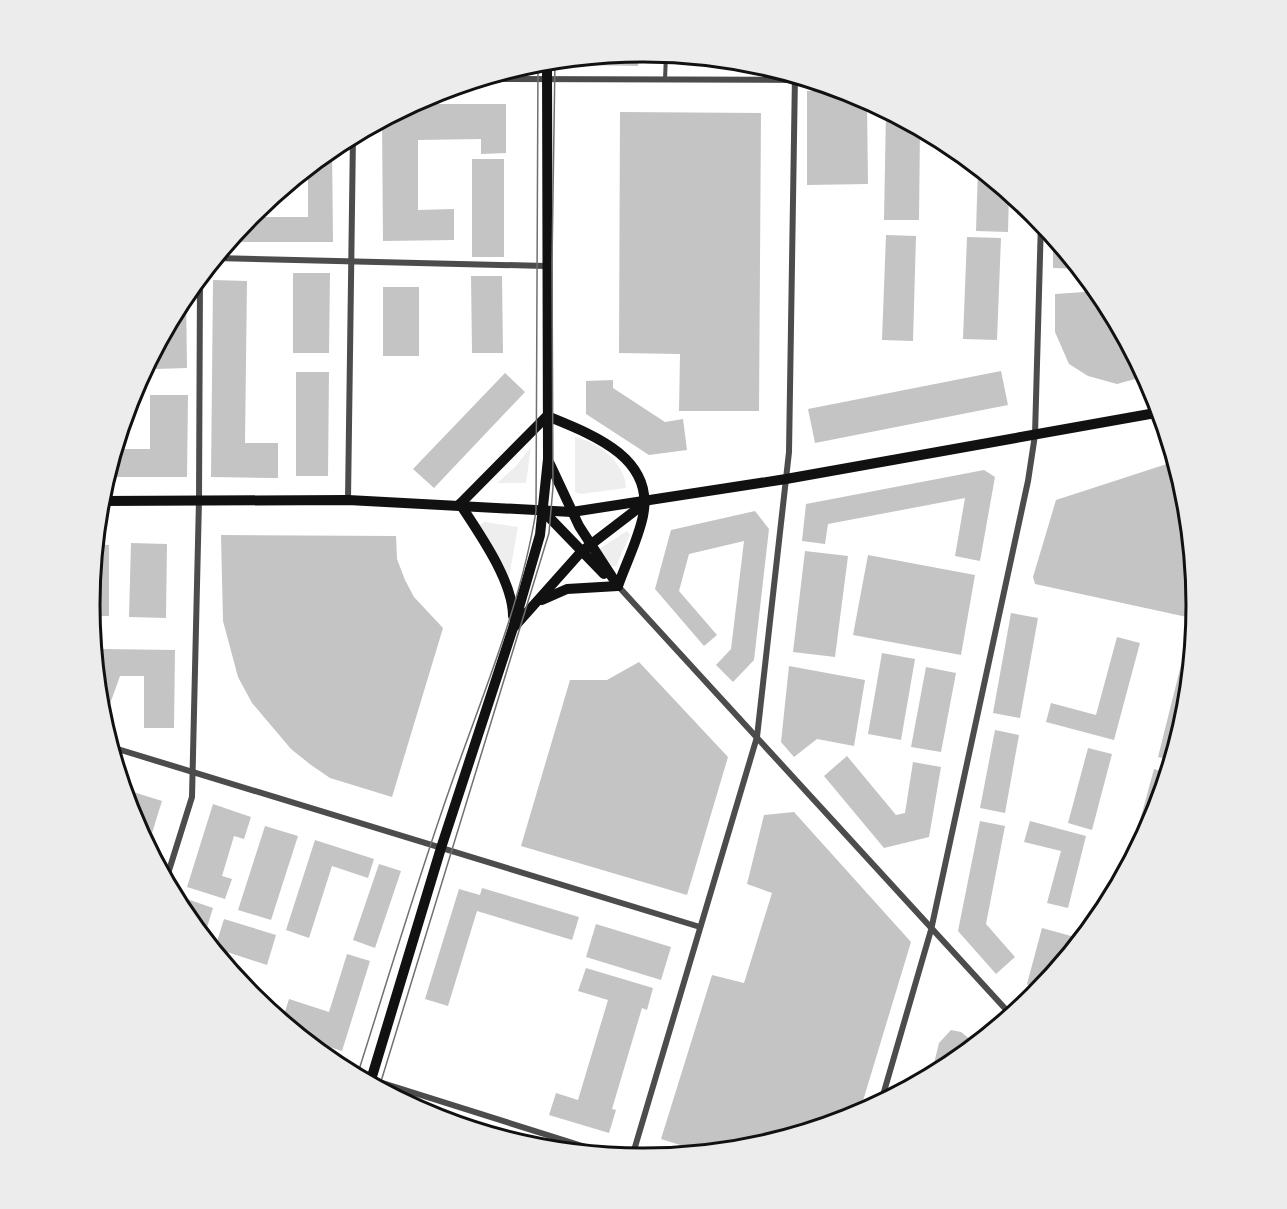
<svg xmlns="http://www.w3.org/2000/svg" width="1287" height="1209" font-family="Figtree,sans-serif">
	<style>
		.green { fill: #eee }
		.building { fill: #c4c4c4 }
		.lines { fill: none; stroke-linecap: round; stroke-linejoin: round }
		.service { stroke: #4c4c4c; stroke-width: 4 }
		.minor { stroke: #4c4c4c; stroke-width: 6 }
		.secondary { stroke: #111; stroke-width: 10 }
		.tram { stroke: #707070; stroke-width: 1.5 }
		.rim { fill: none; stroke: #111; stroke-width: 3 }
	</style>
	<rect width="100%" height="100%" fill="#fff"/>
	<g class="green">
		<path d="M575 437C598 442 625 462 626 488L581 494 575 492Z"/>
		<polygon points="531,447 526,483 497,483 515,467"/>
		<polygon points="484,522 518,527 509,577 481,529 480,525"/>
		<polygon points="627,531 630,535 616,566 612,566 599,549"/>
	</g>
	<g class="building">
		<polygon points="638,52 638,66 585,65 586,57"/>
		<polygon points="807,91 847,91 867,100 868,184 807,185"/>
		<polygon points="411,104 506,104 506,153 481,154 481,139 418,140 418,210 454,209 454,240 383,241 382,120"/>
		<polygon points="886,110 920,128 919,220 884,220"/>
		<polygon points="620,112 761,113 759,411 679,411 680,354 619,353"/>
		<polygon points="332,147 333,242 228,242 249,217 308,217 308,167"/>
		<rect x="472" y="159" width="32" height="98"/>
		<polygon points="978,167 1009,192 1008,232 976,231"/>
		<polygon points="886,235 916,236 913,341 882,340"/>
		<polygon points="1053,235 1080,269 1053,268"/>
		<polygon points="967,237 1001,238 997,340 963,339"/>
		<polygon points="293,273 330,273 329,353 293,353"/>
		<polygon points="471,276 502,276 503,353 472,353"/>
		<polygon points="213,280 247,281 245,443 278,443 278,478 211,477"/>
		<rect x="383" y="287" width="36" height="69"/>
		<polygon points="1099,291 1104,297 1146,376 1117,384 1088,376 1069,364 1055,332 1055,294"/>
		<polygon points="186,294 187,368 156,369 155,349"/>
		<polygon points="1001,371 1008,405 815,443 808,409"/>
		<polygon points="296,372 329,372 328,476 296,476"/>
		<polygon points="505,373 525,392 434,488 413,469"/>
		<polygon points="613,380 613,388 665,422 683,419 687,450 649,455 586,414 586,381"/>
		<polygon points="150,395 188,395 187,477 107,477 115,449 150,449"/>
		<polygon points="131,397 132,424 123,424"/>
		<polygon points="1176,461 1186,497 1197,605 1196,619 1035,584 1033,577 1056,500"/>
		<polygon points="984,470 995,477 980,561 955,556 965,498 828,524 825,544 802,541 806,504"/>
		<polygon points="755,511 769,529 754,660 733,682 716,665 731,649 744,541 689,554 679,591 717,635 704,646 655,589 671,530"/>
		<polygon points="221,535 396,536 397,559 405,580 414,597 443,628 392,797 330,778 311,765 291,749 252,703 238,677 223,621"/>
		<polygon points="131,543 167,544 166,618 129,617"/>
		<polygon points="96,544 109,545 109,616 91,616"/>
		<polygon points="805,551 848,556 835,657 793,652"/>
		<polygon points="868,555 975,575 961,655 853,635"/>
		<polygon points="1011,613 1038,618 1020,718 993,713"/>
		<polygon points="1117,637 1140,643 1114,740 1046,722 1051,703 1096,715"/>
		<polygon points="102,649 175,650 174,728 144,728 144,676 120,676 106,715 101,714 96,665"/>
		<polygon points="882,653 915,659 901,740 868,734"/>
		<polygon points="1184,653 1192,655 1186,713 1172,760 1158,757"/>
		<polygon points="639,662 728,757 687,895 521,846 570,680 607,680"/>
		<polygon points="789,666 865,680 854,746 817,739 794,757 781,742"/>
		<polygon points="926,667 956,673 941,752 911,747"/>
		<polygon points="995,730 1019,735 1005,813 980,808"/>
		<polygon points="1088,748 1112,754 1092,830 1068,823"/>
		<polygon points="847,756 896,815 905,813 913,762 941,767 929,837 884,848 824,776"/>
		<polygon points="1154,769 1168,773 1155,817 1139,847 1133,846"/>
		<polygon points="130,791 162,801 148,846 132,816 127,801"/>
		<polygon points="213,804 251,817 244,839 234,836 222,876 232,879 225,899 187,887"/>
		<polygon points="794,812 911,942 859,1114 751,1147 703,1152 661,1139 712,975 744,983 772,893 747,884 764,815"/>
		<polygon points="980,821 1005,826 986,924 1015,957 996,974 958,931"/>
		<polygon points="1030,821 1086,836 1068,908 1047,903 1061,851 1024,842"/>
		<polygon points="265,826 298,836 271,920 238,910"/>
		<polygon points="315,840 374,859 368,878 332,866 309,938 286,930"/>
		<polygon points="379,864 401,871 375,948 353,940"/>
		<polygon points="482,888 579,917 572,940 477,911 448,1006 425,999 459,889 480,895"/>
		<polygon points="184,898 213,908 204,937 181,908"/>
		<polygon points="224,919 276,935 267,965 215,948"/>
		<polygon points="596,924 671,947 661,980 586,957"/>
		<polygon points="1042,928 1082,939 1037,994 1027,984"/>
		<polygon points="347,954 370,961 342,1051 305,1039 282,1021 289,999 329,1012"/>
		<polygon points="586,968 653,988 647,1010 642,1008 612,1109 616,1110 609,1133 549,1115 556,1093 578,1100 608,1000 578,991"/>
		<polygon points="951,1030 961,1032 976,1044 951,1065 931,1076 939,1043"/>
	</g>
	<g class="lines">
		<polyline class="service" points="665,80 666,53"/>
		<g class="minor">
			<polyline points="477,79 813,80"/>
			<polyline points="215,258 546,266"/>
			<polyline points="348,500 353,135"/>
			<polyline points="618,586 1011,1015"/>
			<polyline points="111,747 700,927"/>
			<polyline points="166,880 192,797 199,500 200,277"/>
			<polyline points="354,1074 611,1155"/>
			<polyline points="881,1102 931,930 1028,481 1035,435 1041,221"/>
			<polyline points="632,1157 757,737 789,452 795,75"/>
		</g>
		<g class="secondary">
			<polyline points="550,464 579,526 618,586"/>
			<polyline points="100,501 348,500 572,512 786,479 1161,412"/>
			<path d="M460 504 547 416C591 434 655 457 643 516 638 540 626 563 618 586"/>
			<path d="M460 504C479 533 513 581 513 616"/>
			<polyline points="544,512 604,574"/>
			<polyline points="542,600 567,589 618,586"/>
			<polyline points="515,626 581,552 645,503"/>
			<polyline points="370,1083 441,848 513,628 540,535 548,459 547,61"/>
		</g>
		<g class="tram">
			<path d="M357 1076C388 979 417 881 451 785 482 696 521 605 536 511L538 61"/>
			<polyline points="379,1088 549,533 553,487 552,263 555,60"/>
		</g>
	</g>
	<path d="M0 0H1287V1209H0ZM100 605a543 543 0 1 1 1086 0a543 543 0 1 1-1086 0Z" fill="#ececec" fill-rule="evenodd"/>
	<path class="rim" d="M100 605a543 543 0 1 1 1086 0a543 543 0 1 1-1086 0Z"/>
</svg>
